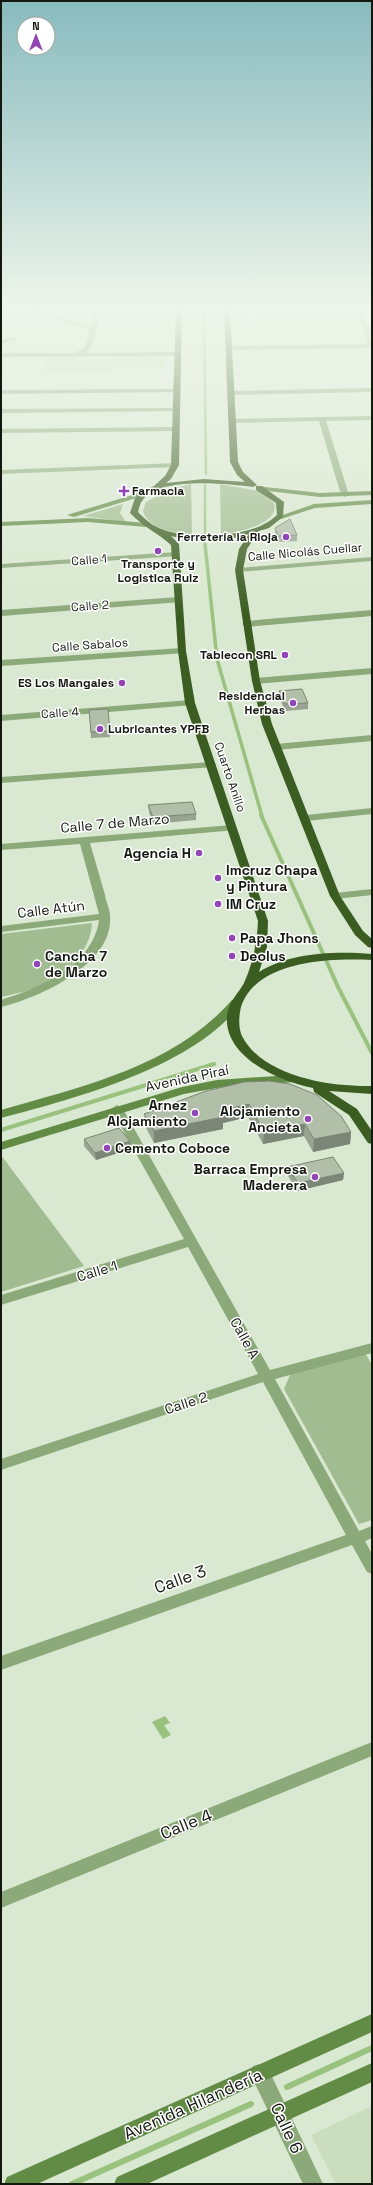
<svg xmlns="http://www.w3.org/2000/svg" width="373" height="2185" font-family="'Space Grotesk',sans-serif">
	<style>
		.built { fill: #cbddbf }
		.green { fill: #a1bc90 }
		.forest { fill: #99c27f }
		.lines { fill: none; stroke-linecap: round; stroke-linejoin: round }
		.stream-far3 { stroke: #99c27f; stroke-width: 2.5 }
		.stream-far2 { stroke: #99c27f; stroke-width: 3.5 }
		.stream-far1 { stroke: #99c27f; stroke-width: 4 }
		.stream { stroke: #99c27f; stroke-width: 6 }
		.street { fill: #8ca97a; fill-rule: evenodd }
		.secondary { fill: #628b45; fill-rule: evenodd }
		.highway { fill: #3b5d21; fill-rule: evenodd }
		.wall { fill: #98a491 }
		.shaded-wall { fill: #7c8676 }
		.building { fill: #b1bfa9; stroke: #7c8676 }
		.poi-dot { fill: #9245b5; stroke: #fff; stroke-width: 1.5 }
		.labels { text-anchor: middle; stroke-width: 3; stroke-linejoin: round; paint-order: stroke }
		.far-poi-label { font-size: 12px; font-weight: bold; fill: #141910; stroke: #fff; text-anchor: end }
		.far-street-label { font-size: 12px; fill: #141910; stroke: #fff }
		.street-label { font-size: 14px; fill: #141910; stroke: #fff }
		.poi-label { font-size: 14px; font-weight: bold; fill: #141910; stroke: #fff; text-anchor: start }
		.near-street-label { font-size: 17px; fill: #141910; stroke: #fff }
	</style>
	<rect width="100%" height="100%" fill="#d9e8d0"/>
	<g class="built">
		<polygon points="147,357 163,359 166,361 165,369 113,369 113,373 44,373 45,358 107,359"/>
		<polygon points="372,2106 372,2184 336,2184 311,2135"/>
	</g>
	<g class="green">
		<path d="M191 484 192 534C176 534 148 529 143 511L146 502 170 489Z"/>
		<path d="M220 484 259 491 274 503C281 524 235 533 221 534Z"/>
		<polygon points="123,504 120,513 126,522 83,516"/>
		<path d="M92 923C91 953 63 977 37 987 26 992 13 994 1 997V934Z"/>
		<polygon points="1,1155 84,1266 1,1292"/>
		<polygon points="365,1353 372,1365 372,1520 359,1524 284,1389 290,1375 296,1372"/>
	</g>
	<polygon class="forest" points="165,1716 170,1723 164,1725 171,1735 163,1739 152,1722"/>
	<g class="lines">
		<g class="stream-far3">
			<polyline points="204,310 206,474"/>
			<polyline points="205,485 205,534"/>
		</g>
		<polyline class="stream-far2" points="205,544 217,659 262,816"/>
		<g class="stream-far1">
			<polyline points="261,815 338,987 372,1053"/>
			<polyline points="1,1130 214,1064"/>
		</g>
		<g class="stream">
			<polyline points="287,2087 372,2048"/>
			<polyline points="72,2184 251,2104"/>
		</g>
		<g class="street">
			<path d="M27 310H37L91 327 92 310H98C97 324 98 345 85 353L177 352 180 354 177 356 1 357V353H75L85 347 90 331Z"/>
			<polygon points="357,310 363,310 372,336 372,348 229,350 226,348 229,346 368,344"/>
			<polygon points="13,337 16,339 15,340 1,344 1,340"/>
			<polygon points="372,388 372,392 231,395 228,393 231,391"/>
			<polygon points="179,389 180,390 177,392 1,394 1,390"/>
			<polygon points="178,408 179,409 176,411 1,413 1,409"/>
			<polygon points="372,416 372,420 326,421 349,495 345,497 341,495 319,421 232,423 228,421 232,419"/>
			<polygon points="179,427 180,429 176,431 1,433 1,429"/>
			<polygon points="178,463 179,465 175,467 1,474 1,470"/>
			<polygon points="176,552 180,554 179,556 1,568 1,564"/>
			<polygon points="372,557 372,561 239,572 235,570 239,568"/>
			<polygon points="178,597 182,600 181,602 1,616 1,610"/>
			<polygon points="372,610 372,616 246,627 242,624 246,621"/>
			<polygon points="182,648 185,649 185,653 1,666 1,660"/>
			<polygon points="372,668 372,674 256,684 252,681 256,678"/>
			<polygon points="190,700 193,701 193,705 1,721 1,715"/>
			<polygon points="372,735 372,741 276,750 271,747 276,744"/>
			<polygon points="211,762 216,765 214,767 1,783 1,777"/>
			<polygon points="372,808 372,814 306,821 301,818 306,815"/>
			<path d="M232 825 237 828 236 830 90 843C95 860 100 878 105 895 106 902 110 909 110 916 114 964 39 998 1 1007V1000C40 988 93 965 99 920L1 932V926L99 914 80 844 1 850V844Z"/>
			<polygon points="372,889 372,895 335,899 330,896 335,893"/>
			<polygon points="117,1105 123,1109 270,1370 372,1343 372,1353 275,1379 359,1531 372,1526 372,1538 365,1541 372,1554 372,1574 367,1572 352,1545 1,1670 1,1656 346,1535 263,1382 1,1470 1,1459 258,1374 188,1247 1,1305 1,1295 184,1239 111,1109"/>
			<polygon points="372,1742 372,1756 1,1908 1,1892"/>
			<polygon points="260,2064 267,2066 323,2184 303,2184 250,2073 253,2066"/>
		</g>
		<g class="secondary">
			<polygon points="256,486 320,493 372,491 372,495 320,497 259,490 256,490"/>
			<polygon points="142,492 149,494 74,517 67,515"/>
			<polygon points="372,500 372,504 315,508 281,519 277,517 314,504"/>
			<polygon points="88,518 146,523 150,525 146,527 88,522 1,526 1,522"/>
			<path d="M236 999 242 1002C197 1066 74 1099 1 1118V1110C83 1086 173 1067 232 1000Z"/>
			<polygon points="291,1075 297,1079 295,1082 217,1088 184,1094 1,1150 1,1142 182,1087 217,1080"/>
			<polygon points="372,2014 372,2032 37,2184 4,2184 7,2177"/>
			<polygon points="372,2063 372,2082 147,2184 114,2184 117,2177"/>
		</g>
		<path class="highway" d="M176 310H182L179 465 171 479 166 483 204 479 245 482 237 475 230 462 224 310H230L238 462 243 472 257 485 253 487C227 484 159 476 142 501 140 503 139 509 138 512 143 517 149 523 155 526 179 540 241 538 264 524 269 522 273 518 277 515L276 503 256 490V486H262L284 502 283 517 269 528 259 531 247 549 243 570 260 681 272 724 340 896 363 931 372 939V948L368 947 355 935 330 896 262 724 252 681 235 570 239 549 249 534C226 542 195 543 171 536L179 544 186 651 195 703 268 921 267 947 259 972C291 952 336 951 372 954V960C331 958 256 960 241 1007 239 1015 238 1028 242 1036 263 1077 331 1087 372 1086V1094L329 1091 357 1109 372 1131V1144L368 1143 349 1115 314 1092 313 1088C279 1081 223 1057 227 1015 229 1001 238 994 244 983 253 963 257 943 258 921L185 703 178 651 171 545C158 533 142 526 130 513L135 498 146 489 154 486 165 476 171 465Z"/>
	</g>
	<g class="wall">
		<polygon points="275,528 297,535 297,541 278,542 275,534"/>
		<polygon points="279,691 308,703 308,709 285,711 279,697"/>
		<polygon points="89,710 110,731 110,737 91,738"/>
		<polygon points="148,805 196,814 196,820 153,824 149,812"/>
		<polygon points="206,1091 351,1132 350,1144 313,1152 304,1136 263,1144 248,1117 223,1123 223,1129 154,1143 145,1126 144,1114"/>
		<polygon points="84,1139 131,1149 96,1160 84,1146"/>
		<polygon points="287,1167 344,1173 343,1180 297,1191 287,1174"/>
	</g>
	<g class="shaded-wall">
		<polygon points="249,1104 248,1117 223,1123 223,1129 154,1143 154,1131 220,1111"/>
		<polygon points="305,1124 304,1136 263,1144 264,1132"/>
		<polygon points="351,1132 350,1144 313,1152 314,1139"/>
		<polygon points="130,1141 131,1149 96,1160 95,1153"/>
		<polygon points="344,1173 343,1180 297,1191 298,1183"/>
	</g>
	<g class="building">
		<polygon points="290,519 297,535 278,536 275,528"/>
		<polygon points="302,689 308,703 285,704 279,691"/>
		<polygon points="108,709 110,731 91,732 89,710"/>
		<polygon points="192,802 196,814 153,817 148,805"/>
		<polygon points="269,1081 290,1084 317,1095 341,1116 351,1132 314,1139 305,1124 264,1132 249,1104 220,1111 223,1117 154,1131 144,1114 206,1091 244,1082"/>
		<polygon points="119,1128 130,1141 95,1153 84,1139"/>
		<polygon points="333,1157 344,1173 298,1183 287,1167"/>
	</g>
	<linearGradient id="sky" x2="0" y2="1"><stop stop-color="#88babe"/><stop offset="0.5" stop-color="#eef5ea"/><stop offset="1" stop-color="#eef5ea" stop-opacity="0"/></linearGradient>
	<rect width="373" height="616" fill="url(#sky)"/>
	<g class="poi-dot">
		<path d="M122 485h4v4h4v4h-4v4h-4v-4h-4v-4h4z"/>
		<circle cx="286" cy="537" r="4"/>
		<circle cx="158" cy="551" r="4"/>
		<circle cx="285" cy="655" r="4"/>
		<circle cx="122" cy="683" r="4"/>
		<circle cx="293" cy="703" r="4"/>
		<circle cx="100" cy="729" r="4"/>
		<circle cx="199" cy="853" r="4"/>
		<circle cx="218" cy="878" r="4"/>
		<circle cx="218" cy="904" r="4"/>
		<circle cx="232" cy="938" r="4"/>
		<circle cx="232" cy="956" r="4"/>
		<circle cx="37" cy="964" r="4"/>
		<circle cx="195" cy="1113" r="4"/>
		<circle cx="308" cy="1119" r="4"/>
		<circle cx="107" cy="1148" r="4"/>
		<circle cx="315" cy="1177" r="4"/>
	</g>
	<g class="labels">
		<g class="far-poi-label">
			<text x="132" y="495" text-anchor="start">Farmacia</text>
			<text x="278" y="541">Ferretería la Rioja</text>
			<text x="158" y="568" text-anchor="middle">Transporte y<tspan x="158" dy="14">Logistica Ruiz</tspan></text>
			<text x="277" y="659">Tablecon SRL</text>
			<text x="114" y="687">ES Los Mangales</text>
			<text x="285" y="700">Residencial<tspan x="285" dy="14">Herbas</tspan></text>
			<text x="108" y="733" text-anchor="start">Lubricantes YPFB</text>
		</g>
		<g class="far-street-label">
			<text transform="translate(305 552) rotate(-5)" y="4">Calle Nicolás Cuellar</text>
			<text transform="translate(89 560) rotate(-4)" y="4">Calle 1</text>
			<text transform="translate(90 606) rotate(-4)" y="4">Calle 2</text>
			<text transform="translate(90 645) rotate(-4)" y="4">Calle Sabalos</text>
			<text transform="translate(60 713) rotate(-4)" y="4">Calle 4</text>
			<text transform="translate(230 777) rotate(71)" y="4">Cuarto Anillo</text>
		</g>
		<g class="street-label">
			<text transform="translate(115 823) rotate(-5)" y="5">Calle 7 de Marzo</text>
			<text transform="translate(51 909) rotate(-7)" y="5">Calle Atún</text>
			<text transform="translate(187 1078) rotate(-12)" y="5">Avenida Piraí</text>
			<text transform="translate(97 1271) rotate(-17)" y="5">Calle 1</text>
			<text transform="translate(245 1338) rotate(61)" y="5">Calle A</text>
			<text transform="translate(186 1403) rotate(-18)" y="5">Calle 2</text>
		</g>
		<g class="poi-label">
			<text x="191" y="858" text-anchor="end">Agencia H</text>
			<text x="226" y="875">Imcruz Chapa<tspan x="226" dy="16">y Pintura</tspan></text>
			<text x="226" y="909">IM Cruz</text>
			<text x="240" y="943">Papa Jhons</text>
			<text x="45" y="961">Cancha 7<tspan x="45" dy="16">de Marzo</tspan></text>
			<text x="240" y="961">Deolus</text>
			<text x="187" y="1110" text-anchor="end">Arnez<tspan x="187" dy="16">Alojamiento</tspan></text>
			<text x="300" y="1116" text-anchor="end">Alojamiento<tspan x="300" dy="16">Ancieta</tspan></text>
			<text x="115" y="1153">Cemento Coboce</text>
			<text x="307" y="1174" text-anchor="end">Barraca Empresa<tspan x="307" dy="16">Maderera</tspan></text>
		</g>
		<g class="near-street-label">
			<text transform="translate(180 1579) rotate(-20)" y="6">Calle 3</text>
			<text transform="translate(186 1824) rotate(-22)" y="6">Calle 4</text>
			<text transform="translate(193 2104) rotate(-24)" y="6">Avenida Hilandería</text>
			<text transform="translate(287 2128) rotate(65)" y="6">Calle 6</text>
		</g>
	</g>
	<rect width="373" height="2185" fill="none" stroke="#141910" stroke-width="4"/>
	<g transform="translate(36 36)"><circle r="19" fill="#ffffff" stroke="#a1a39f"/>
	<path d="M0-3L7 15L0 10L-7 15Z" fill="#9245b5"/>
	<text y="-6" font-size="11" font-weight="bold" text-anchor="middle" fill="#141910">N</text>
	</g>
</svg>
